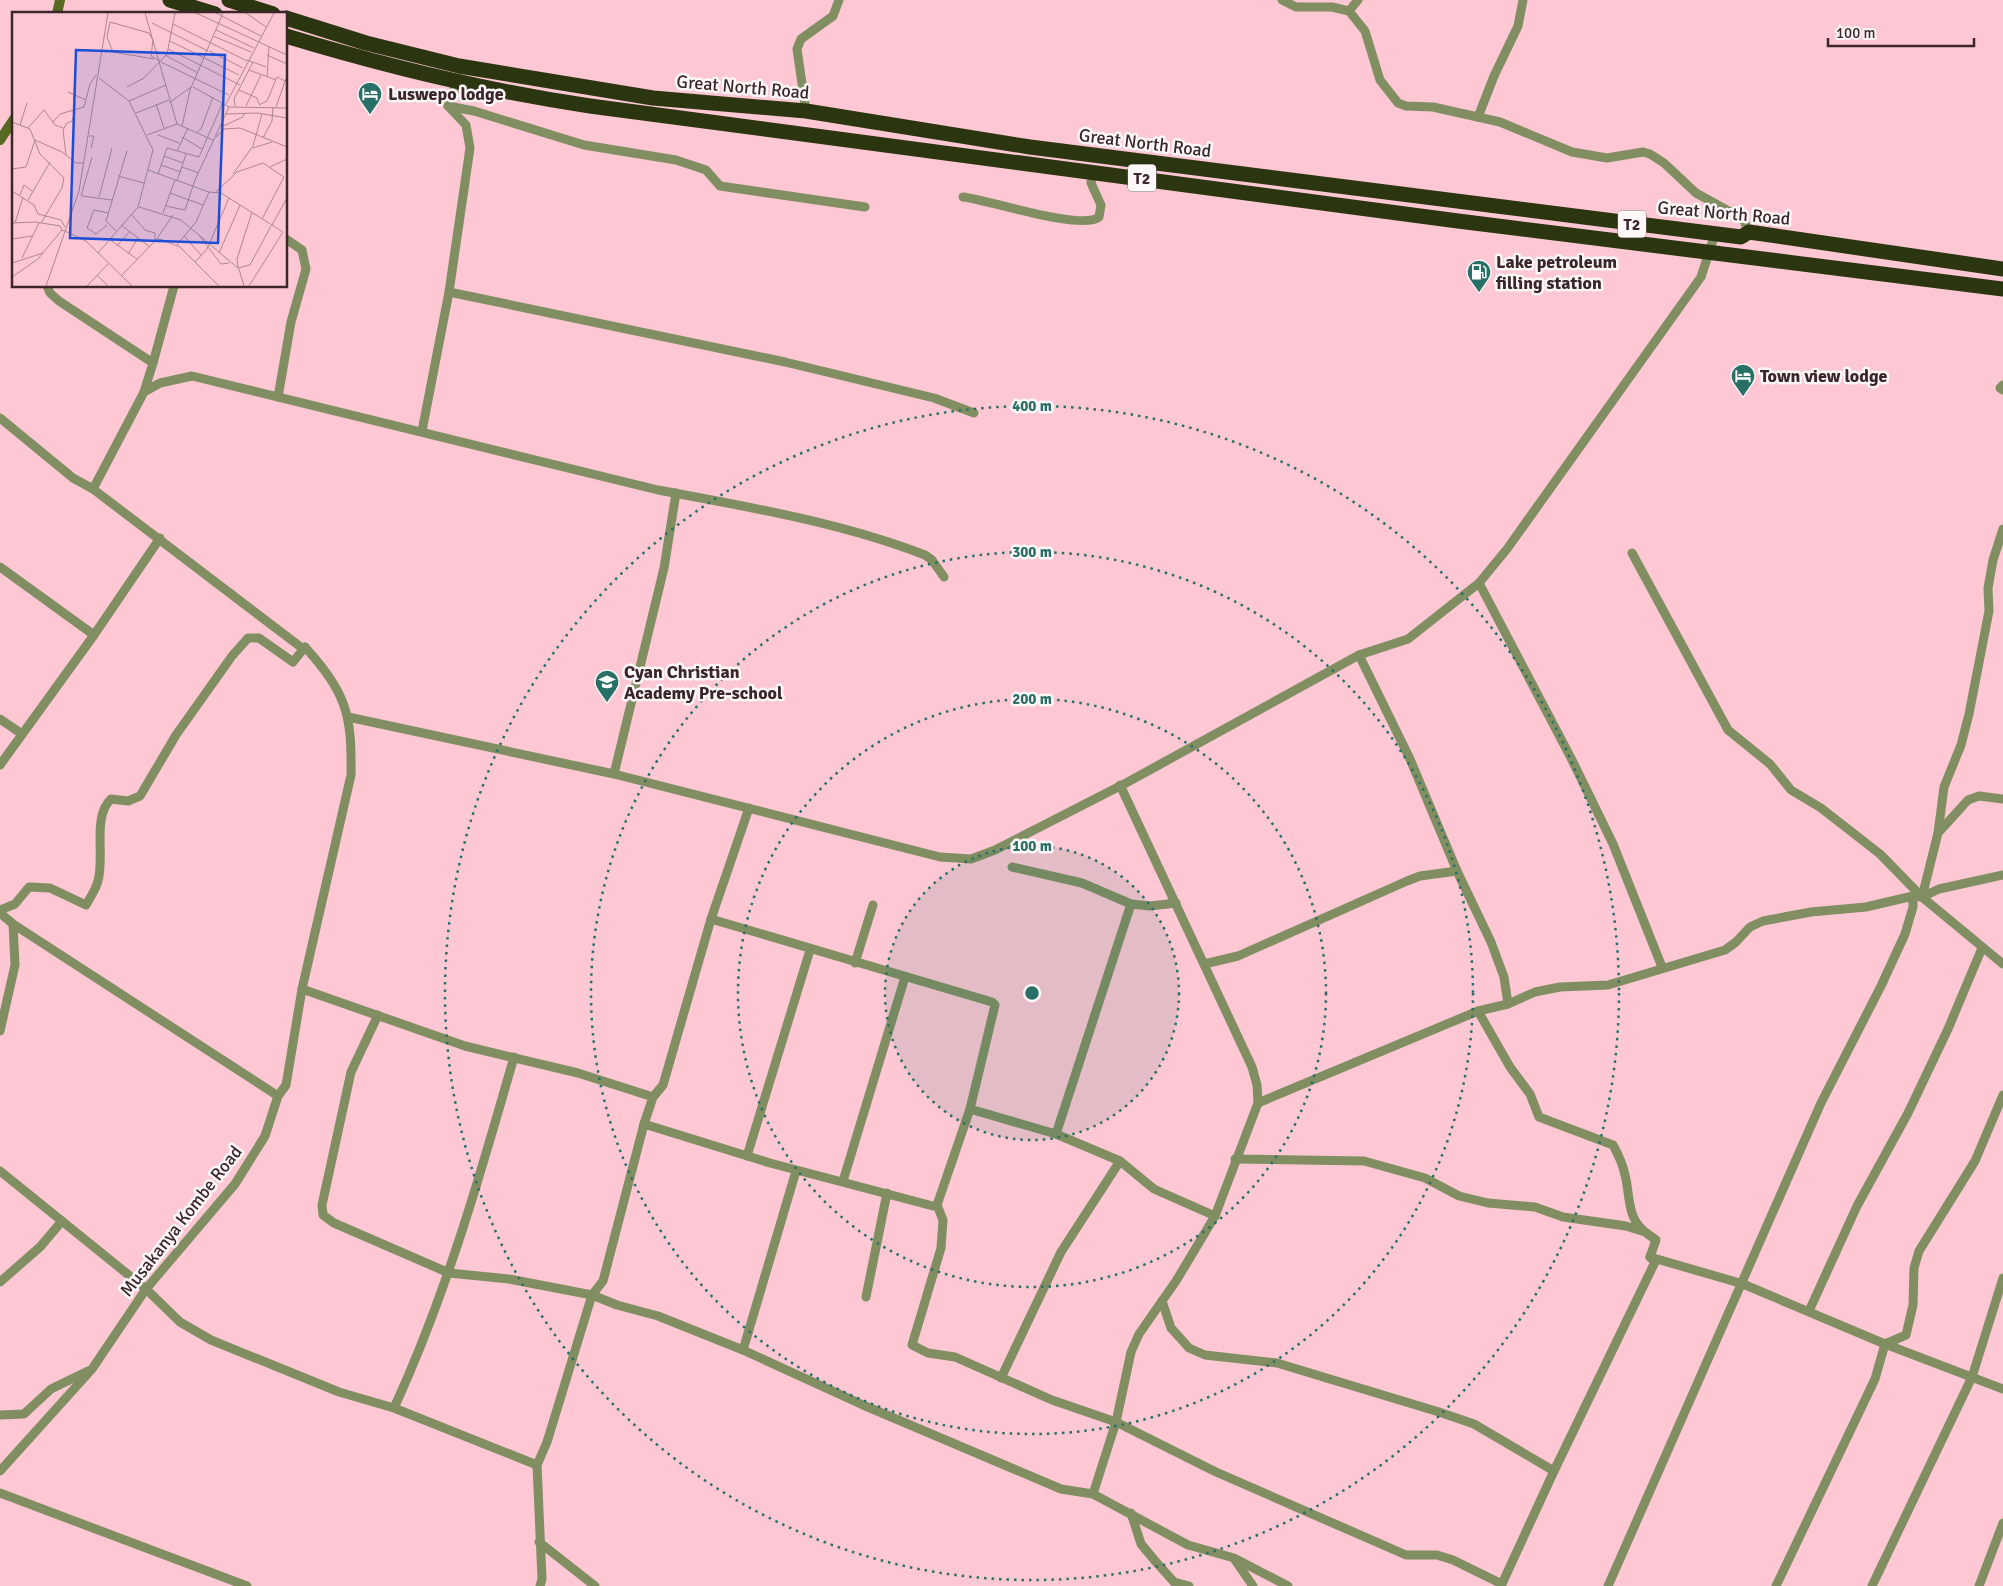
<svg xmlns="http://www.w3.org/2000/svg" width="2003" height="1586" font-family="Signika,sans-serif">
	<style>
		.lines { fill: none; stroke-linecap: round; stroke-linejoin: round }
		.street { stroke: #808e62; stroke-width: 9 }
		.secondary { stroke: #566a22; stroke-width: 10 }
		.highway { stroke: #2b3510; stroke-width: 15 }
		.ring { fill: none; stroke: #287066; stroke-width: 2.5; stroke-dasharray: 2.5 5 }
		.labels { text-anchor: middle; stroke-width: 5; stroke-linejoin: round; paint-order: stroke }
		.shield { fill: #fdf7f8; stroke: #746568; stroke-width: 1 }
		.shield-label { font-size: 16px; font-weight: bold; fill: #3a262b }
		.street-label { font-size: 18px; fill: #3a262b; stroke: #fdf7f8 }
		.poi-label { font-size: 18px; font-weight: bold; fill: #3a262b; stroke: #fdf7f8; text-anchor: start }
		.inset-road { fill: none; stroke: #af8790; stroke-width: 1 }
		.view { fill: #1d4ed8; fill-opacity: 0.15; stroke: #1d4ed8; stroke-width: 2.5 }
		.inset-edge { fill: none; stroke: #3a262b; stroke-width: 2.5 }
		.centre { fill: #287066; stroke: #fdf7f8; stroke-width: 2.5 }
		.ring-label { font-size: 15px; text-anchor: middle; font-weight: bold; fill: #287066; stroke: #fdf7f8; stroke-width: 5; stroke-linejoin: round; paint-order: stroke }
	</style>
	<rect width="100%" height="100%" fill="#fdc7d3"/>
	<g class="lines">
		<g class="street">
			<polyline points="1282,0 1296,7 1332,7 1349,11 1365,31 1380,80 1398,103 1406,106 1433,107 1500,122 1572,152 1607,158 1643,152 1650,154 1664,163 1696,193 1743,219 1749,232"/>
			<polyline points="1349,11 1358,0"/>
			<polyline points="448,106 474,111 584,145 676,160 706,170 720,186 865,207"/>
			<polyline points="806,111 797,49 801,39 833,16 839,0"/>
			<polyline points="1478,117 1494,76 1518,26 1523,0"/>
			<path d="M963 197C989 200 1082 231 1099 217L1101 205 1091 183 1093 171"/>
			<polyline points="47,286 50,293 59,301 153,363 144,392"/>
			<polyline points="449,292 785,362 934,398 974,413"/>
			<polyline points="153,363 174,286"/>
			<polyline points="2003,385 2000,388 2003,390"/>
			<polyline points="278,397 291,322 306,269 302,250 286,239"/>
			<path d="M0 418 73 478 93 489 302 648 305 647C346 693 352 713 351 775L302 989 286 1085 278 1096 265 1136 235 1184 146 1289 92 1369 0 1471"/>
			<polyline points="422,431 449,292 470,148 466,125 448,106 454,93 454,80"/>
			<path d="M93 489 144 392 160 383 192 376 658 490C748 507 840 522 925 555L932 560 944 577"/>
			<polyline points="1632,553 1728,730 1770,764 1791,790 1821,808 1880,854 1922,897 2003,964"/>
			<polyline points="0,567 94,635"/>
			<polyline points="1479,583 1571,758 1613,844 1662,967"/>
			<polyline points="1359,655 1410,759 1457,871 1491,942 1504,977 1508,1004"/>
			<polyline points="348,717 614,774 940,857 971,859 995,850 1126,783 1359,655 1408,639 1479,583 1507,549 1701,277 1715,234"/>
			<polyline points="0,719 22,734"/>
			<polyline points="0,765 94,635 160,538"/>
			<polyline points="614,774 664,568 676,493"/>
			<polyline points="1938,833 1944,787 1961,745 1969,714 1989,611 1988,588 1993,560 2003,529"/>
			<polyline points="1012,867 1082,883 1131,904 1150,906 1176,903"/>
			<polyline points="1922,897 1938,833 1968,800 1979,796 2003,799"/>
			<path d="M0 910 15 904 29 887 50 888 86 905C90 898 96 889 98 881 105 856 92 817 111 799L128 801 140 796 176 735 232 656 248 638H259L293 662 305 647"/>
			<polyline points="0,913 13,924 15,965 0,1031"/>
			<polyline points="711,919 992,1002 995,1005 970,1109 937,1205 943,1220 941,1248 912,1345 928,1353 955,1357 1052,1400 1116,1422 1216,1472 1406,1555 1437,1555 1453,1560 1502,1584"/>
			<polyline points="13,924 278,1096"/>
			<polyline points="855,963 873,905"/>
			<polyline points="1204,964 1238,956 1407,881 1420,876 1457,871"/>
			<polyline points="302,989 465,1046 578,1073 653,1097"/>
			<path d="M1478 1011 1510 1067 1530 1094 1539 1117 1613 1145C1618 1154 1623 1165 1625 1175 1630 1194 1627 1217 1643 1230"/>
			<polyline points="378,1015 351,1072 322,1205 323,1215 334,1223 449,1273 509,1279 592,1295 617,1305 658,1316 743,1350 863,1405 1061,1489 1093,1494 1188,1545 1234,1558 1288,1586"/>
			<polyline points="1258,1103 1478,1011 1508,1004 1535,992 1560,987 1608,985 1725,950 1736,942 1750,927 1763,921 1811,912 1866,907 1913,896 1922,897 1939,889 2003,875"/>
			<polyline points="970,1109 1056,1134 1120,1161 1154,1189 1215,1216"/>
			<polyline points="644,1124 770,1163 933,1206 937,1205"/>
			<polyline points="1056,1134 1131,904"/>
			<polyline points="747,1156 810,950"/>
			<polyline points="1235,1159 1364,1161 1425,1178 1459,1196 1488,1203 1535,1207 1563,1217 1626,1226 1645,1232 1656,1240 1650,1257"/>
			<polyline points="0,1171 146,1289 180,1322 211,1340 339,1392 394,1408 537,1465"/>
			<polyline points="843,1181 905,977"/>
			<polyline points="1650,1257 1743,1284 1885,1344 2003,1389"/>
			<polyline points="0,1282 40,1247 62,1221"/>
			<polyline points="866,1297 887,1193"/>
			<polyline points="1162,1301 1171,1328 1181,1339 1189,1348 1205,1355 1277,1363 1439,1412 1474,1424 1554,1471"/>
			<polyline points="1809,1311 1857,1206 1908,1113 1948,1029 1982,948"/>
			<polyline points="743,1350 796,1171"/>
			<polyline points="1001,1378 1061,1252 1120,1161"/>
			<path d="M394 1408C446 1295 480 1176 514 1057"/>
			<polyline points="0,1415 24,1414 51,1389 88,1371"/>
			<polyline points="0,1493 247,1586"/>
			<polyline points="1093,1494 1116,1422 1131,1352 1139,1334 1176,1281 1215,1216 1258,1103 1257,1085 1252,1067 1120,785"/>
			<polyline points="1131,1513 1141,1544 1156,1562 1174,1582 1189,1586"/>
			<polyline points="539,1542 595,1586"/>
			<polyline points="1235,1560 1253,1586"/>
			<polyline points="540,1586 542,1579 537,1465 547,1442 592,1295 603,1281 644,1124 653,1097 663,1085 711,919 749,808"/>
			<polyline points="1501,1586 1554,1471 1655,1262 1650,1257"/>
			<polyline points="1608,1586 1821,1103 1881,986 1905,934 1913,907 1913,896"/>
			<polyline points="1776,1586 1875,1379 1885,1344 1906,1335 1913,1305 1914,1268 1919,1251 1975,1161 2003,1095"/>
			<polyline points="1872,1586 1972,1377 2003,1278"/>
			<polyline points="1979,1586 2003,1523"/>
		</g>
		<g class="secondary">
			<polyline points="57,14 60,0"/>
			<polyline points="0,140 14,119"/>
		</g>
		<g class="highway">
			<polyline points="170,0 215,14"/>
			<polyline points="229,0 273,14"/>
			<polyline points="286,18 366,43 459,66 653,98 806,111 1030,147 1741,237 1749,232 2003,269"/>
			<path d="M286 36C385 66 487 91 590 106L1458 221 2003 289"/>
		</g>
	</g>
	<circle cx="1032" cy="993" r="147" fill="#287066" fill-opacity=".12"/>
	<g class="ring">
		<circle cx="1032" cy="993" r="147"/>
		<circle cx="1032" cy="993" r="294"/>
		<circle cx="1032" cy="993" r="441"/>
		<circle cx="1032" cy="993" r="587"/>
	</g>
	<defs>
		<symbol id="hotel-pin" viewBox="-11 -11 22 30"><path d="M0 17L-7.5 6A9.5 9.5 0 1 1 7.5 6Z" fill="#287066" stroke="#fdf7f8"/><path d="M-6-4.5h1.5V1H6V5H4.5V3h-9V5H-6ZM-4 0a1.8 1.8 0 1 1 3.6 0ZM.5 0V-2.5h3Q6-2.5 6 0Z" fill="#fff"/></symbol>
		<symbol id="fuel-pin" viewBox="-11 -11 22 30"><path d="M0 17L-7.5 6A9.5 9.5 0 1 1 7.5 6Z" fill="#287066" stroke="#fdf7f8"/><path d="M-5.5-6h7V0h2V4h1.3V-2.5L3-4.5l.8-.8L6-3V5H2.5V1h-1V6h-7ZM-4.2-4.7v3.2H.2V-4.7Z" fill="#fff"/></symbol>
		<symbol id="school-pin" viewBox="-11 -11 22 30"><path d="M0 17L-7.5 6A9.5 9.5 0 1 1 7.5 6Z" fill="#287066" stroke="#fdf7f8"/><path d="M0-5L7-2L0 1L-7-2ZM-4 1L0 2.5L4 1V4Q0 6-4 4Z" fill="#fff"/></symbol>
	</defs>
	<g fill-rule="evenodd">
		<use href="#hotel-pin" x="356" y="80" width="28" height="38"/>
		<use href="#fuel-pin" x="1465" y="258" width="28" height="38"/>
		<use href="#hotel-pin" x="1729" y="362" width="28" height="38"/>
		<use href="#school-pin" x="593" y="668" width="28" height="38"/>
	</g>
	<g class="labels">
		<g class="shield">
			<rect x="1128" y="164.5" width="28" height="27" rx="4"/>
			<rect x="1618" y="210.5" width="28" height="27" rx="4"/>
		</g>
		<g class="shield-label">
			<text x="1142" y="184">T2</text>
			<text x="1632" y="230">T2</text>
		</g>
		<g class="street-label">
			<text transform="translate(743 87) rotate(5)" y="6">Great North Road</text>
			<text transform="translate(1145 143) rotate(7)" y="6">Great North Road</text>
			<text transform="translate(1724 213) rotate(5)" y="6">Great North Road</text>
			<text transform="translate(181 1221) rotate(-52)" y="6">Musakanya Kombe Road</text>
		</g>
		<g class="poi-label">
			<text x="388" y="100">Luswepo lodge</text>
			<text x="1496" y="268">Lake petroleum<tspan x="1496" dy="21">filling station</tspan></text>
			<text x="1760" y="382">Town view lodge</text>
			<text x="624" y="678">Cyan Christian<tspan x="624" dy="21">Academy Pre-school</tspan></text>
		</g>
	</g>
	<g transform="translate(12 12)">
		<rect width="275" height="275" fill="#fdc7d3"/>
		<path class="inset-road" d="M133 1 165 112M184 1 275 43M204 1 249 24M234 1 254 15M140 11 196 39M161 12 235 49M204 18 242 36M201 24 239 40M158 29 227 63M156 37 228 73M197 39 231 56M153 43 186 61M255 43 275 52M142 47 101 40 95 25 98 10 137 21 141 28 139 44 148 49M235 48 254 55M149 50 217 83M237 58 264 68M255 65 257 35M115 75 132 66 155 42 163 1M181 75 217 95 275 96M227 78 245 86 247 92M56 80 74 88M117 89 154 73M157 91 179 75M144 92 152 116M214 92 262 1M247 93 255 89 265 65 275 70M223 94 222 87 241 50M234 94 249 63M264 95 275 64M124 101 157 88M214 102 245 101 275 106M0 110 18 117 28 142 52 166 50 176 29 211M41 110 48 102 72 95 78 72 84 63M8 113 15 91M170 114 178 78 211 1M209 115 231 105 232 101M16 116 32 98 43 113 51 116M184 121 189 117 201 85M135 123 165 112 201 128M146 123 167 131M77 124H82L79 136M170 125 190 137M204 125 212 117 228 116 275 135M251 126 260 109 261 95M241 136 260 130M165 139 176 116M54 143 51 118 55 111 60 109 63 100M152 144 171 151M149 153 169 160M170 155 187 161M258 155 275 147M0 157 14 155 23 128 50 140 64 151H71M136 158 197 180 209 181 271 220 237 274M146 162 155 136 187 145 211 90M221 162 241 134 250 102M106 164 132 171M165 169 174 142M0 179 22 193 26 202 49 208 53 215M204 180 225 160 251 151 272 165 250 207M158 181 191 193M8 183 12 173 21 180M69 184 80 145M70 184 100 188M87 185 100 136M16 188 38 150M154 194 173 198 183 168 217 95M127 195 169 208 227 257 232 274M151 201 163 168M119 202 133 218 143 221V229M0 211 23 210 48 214 50 218M3 211 11 185M95 213 84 222 75 216 82 198 96 201M109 213 138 235M260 213 275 186M53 219 74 229 120 274M104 219 94 209 115 139M187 223 209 252 217 251M172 224 189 243M0 227 20 224M97 227 125 247M144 228 161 203M165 233 184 210 197 180M105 234 118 219M86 241 126 195 141 138 117 89 87 66M207 241 228 193M116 242 126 226M10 246 27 211M183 250 195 237 217 186M0 251 31 241M226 256 225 247 240 200M226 256 238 253 259 214M85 263 96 274M110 263 144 228 148 227 168 235 207 274M0 265 26 247 50 218 53 219M34 274 67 179 96 1M75 274 96 252"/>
		<path class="view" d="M64 38 213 43 206 231 58 226Z"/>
		<rect width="275" height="275" class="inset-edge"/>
	</g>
	<circle cx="1032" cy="993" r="8" class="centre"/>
	<g class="ring-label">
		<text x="1032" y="411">400 m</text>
		<text x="1032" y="557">300 m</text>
		<text x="1032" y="704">200 m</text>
		<text x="1032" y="851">100 m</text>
	</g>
	<path d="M1828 38v8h146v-8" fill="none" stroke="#3a262b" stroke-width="2.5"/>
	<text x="1836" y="38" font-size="15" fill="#3a262b" stroke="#fdf7f8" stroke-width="4" paint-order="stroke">100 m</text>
</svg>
